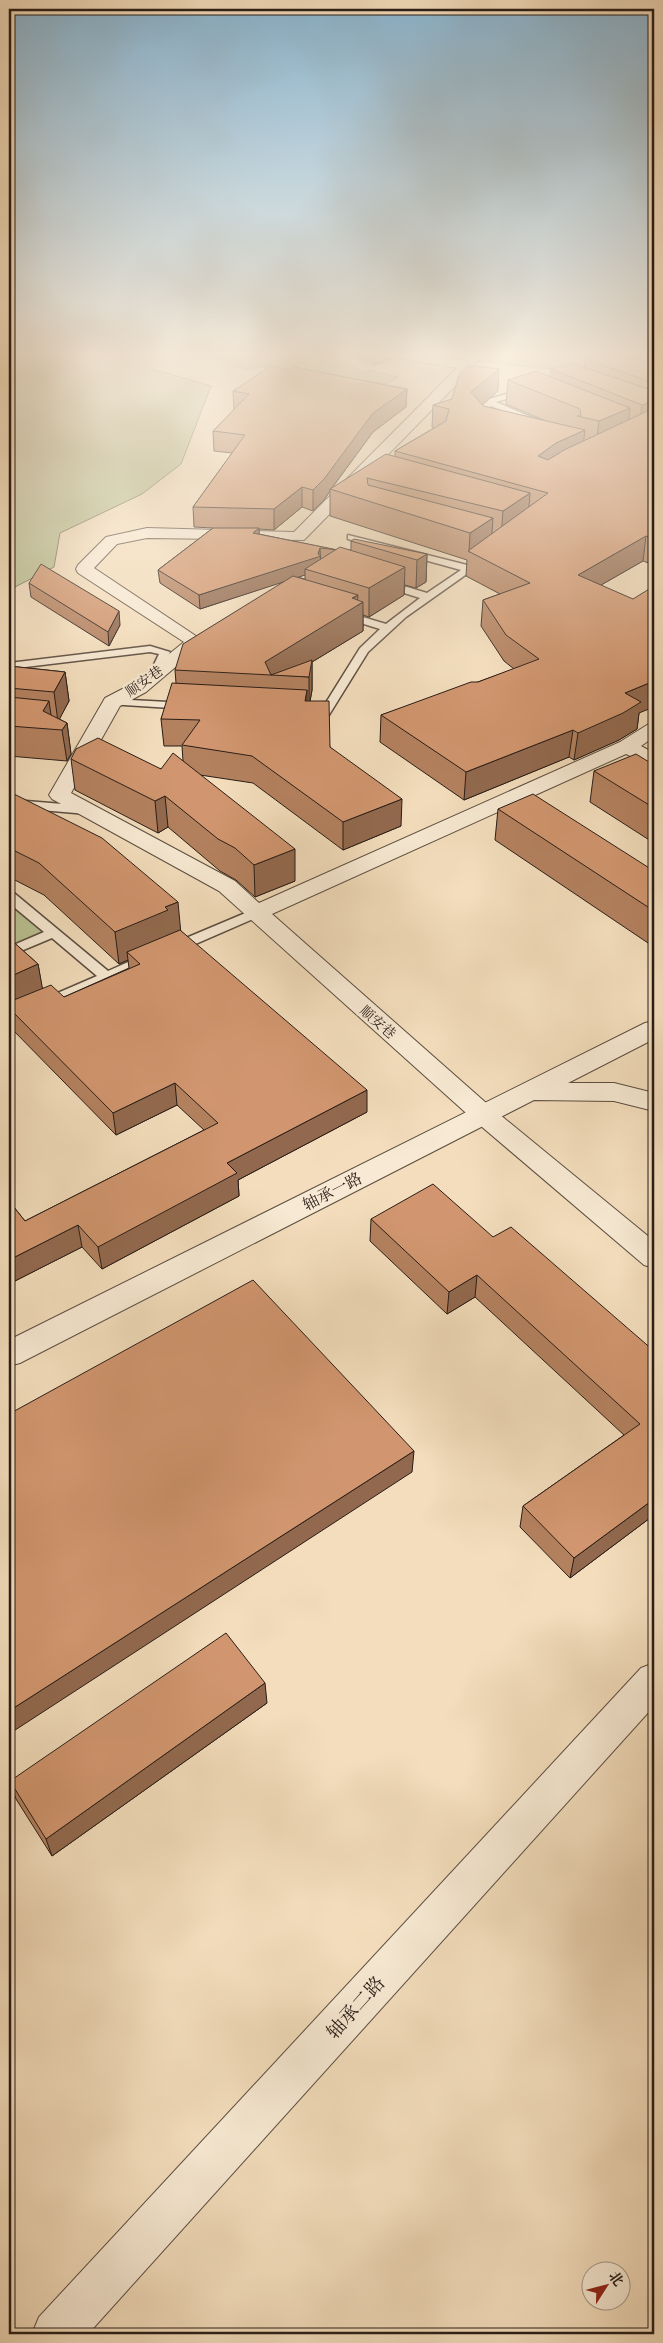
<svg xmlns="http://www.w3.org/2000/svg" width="663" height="2343" font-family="Cardo,'Noto Serif SC',serif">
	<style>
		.green { fill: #b9c192; stroke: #716f54 }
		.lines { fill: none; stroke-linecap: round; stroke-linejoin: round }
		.service-casing { stroke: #5c4d40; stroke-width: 3 }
		.minor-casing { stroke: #5c4d40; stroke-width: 2 }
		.tertiary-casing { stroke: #5c4d40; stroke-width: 2 }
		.service { fill: #f7e9d3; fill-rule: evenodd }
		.minor { fill: #f7e9d3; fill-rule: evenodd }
		.tertiary { fill: #f7e9d3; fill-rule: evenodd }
		.wall { fill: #b4815f; stroke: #291d17; fill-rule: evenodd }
		.shaded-wall { fill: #92694e; stroke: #291d17 }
		.building { fill: #d1966f; stroke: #291d17 }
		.labels { text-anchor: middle; stroke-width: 4.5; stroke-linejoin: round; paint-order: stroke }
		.far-street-label { font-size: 14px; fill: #291d17; stroke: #f7e9d3 }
		.street-label { font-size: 16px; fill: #291d17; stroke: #f7e9d3 }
		.near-street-label { font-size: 19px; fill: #291d17; stroke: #f7e9d3 }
	</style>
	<rect width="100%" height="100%" fill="#f3ddbc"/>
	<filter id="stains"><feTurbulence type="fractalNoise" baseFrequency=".004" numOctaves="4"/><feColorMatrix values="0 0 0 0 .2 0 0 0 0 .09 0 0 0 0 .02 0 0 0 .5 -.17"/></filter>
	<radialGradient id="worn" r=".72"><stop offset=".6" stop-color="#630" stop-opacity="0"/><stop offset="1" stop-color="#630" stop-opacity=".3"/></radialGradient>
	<g class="green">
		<polygon points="9,354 136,354 153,369 211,386 181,464 142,494 60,533 54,567 9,590"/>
		<path d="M217 354H280C292 358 303 352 315 354 332 357 349 366 365 372L370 370 398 377 382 386 268 370 264 368 265 366 249 370 211 356Z"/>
		<polygon points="483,354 638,354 577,372 478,361"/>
		<polygon points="9,896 53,933 9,952"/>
	</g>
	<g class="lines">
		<defs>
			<g id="service">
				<polygon points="528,388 531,388 531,392 496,402 538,420 538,424 532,424 491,406 481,415 486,421 485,423 479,423 472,415 489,399"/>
				<polygon points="348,535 467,565 480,557 488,559 406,617 368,652 329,715 311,715 305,712 307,710 322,709 360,648 380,629 338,616 338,612 346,612 386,624 420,598 379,585 379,581 387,581 427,593 461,570 348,539"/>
				<polygon points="150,646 170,652 161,675 155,678 149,675 159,654 150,652 9,669 9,663"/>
				<polygon points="112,699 187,703 193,706 187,709 108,704 106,702"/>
				<polygon points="14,800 87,806 93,810 87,814 17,808 9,813 9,802"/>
				<polygon points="9,892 14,893 108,971 144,955 149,954 156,958 154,961 9,1024 9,1014 97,976 52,938 9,956 9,947 44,932 9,903"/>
				<polygon points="255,909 260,910 262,913 260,916 177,952 167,952 165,949 167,946"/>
			</g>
			<g id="minor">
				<polygon points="392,354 419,354 463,361 469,354 481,354 472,369 304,540 147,538 117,544 94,568 205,642 146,692 120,706 71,793 235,881 259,903 620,742 647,725 654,723 654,737 641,746 654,753 654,767 626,754 272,914 493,1109 654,1241 654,1268 644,1265 475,1121 219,891 52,799 49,795 105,698 132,684 184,642 78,573 76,569 78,565 106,537 147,528 294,532 457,368 398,358"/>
				<polygon points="654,1663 654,1706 88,2334 32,2334 39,2317 641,1668"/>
			</g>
			<polygon id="tertiary" points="654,1021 654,1039 568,1083 614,1083 654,1093 654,1111 614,1101 534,1100 20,1363 9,1366 9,1340 645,1023"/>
		</defs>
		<use href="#service" class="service-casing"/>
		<use href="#minor" class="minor-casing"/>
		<use href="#tertiary" class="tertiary-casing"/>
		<use href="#service" class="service"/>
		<use href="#minor" class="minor"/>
		<use href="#tertiary" class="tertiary"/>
	</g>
	<g class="wall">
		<polygon points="344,354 395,354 395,358 375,365"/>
		<path d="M624 354H654V565L643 561 601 585 639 713 637 729 619 740 574 760 569 757 464 800 380 742 381 715 478 682 514 669 504 661 481 626 483 600 500 594 466 576 467 560 330 516V491L324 500 313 511 302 507 274 530 259 529V534L336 550H351V541L427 554 426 582 416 588 405 585 404 595 369 617 363 615V631L312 662V690L310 701 330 747 401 826 343 850 253 783 200 775 295 881 255 897 236 880 220 871 168 827 158 833 75 790 71 759 161 769 183 761 182 746H164L161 719 176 683 175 670 285 581 200 609 160 583 158 570 213 528 194 527 193 507 232 453 214 451 213 431 234 410 233 391 289 370 407 389 406 407 373 432 332 488 395 457V451L434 428 432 427 433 405 498 391 482 405 483 406 546 421 506 404 508 380 550 377 551 369 584 367 585 359 624 355ZM305 575V579L297 577Z"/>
		<polygon points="29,583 120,625 109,646 31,597"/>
		<polygon points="9,666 65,672 69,701 59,719 67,723 71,754 67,761 9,756"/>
		<polygon points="654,765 654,843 590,802 594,771"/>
		<polygon points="9,793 180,930 367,1112 238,1180 239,1196 102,1269 82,1247 9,1284 9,1201 25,1221 204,1130 177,1105 116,1135 9,1026 9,938 38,964 42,988 64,997 129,968 128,960 119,964 44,895 9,877"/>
		<polygon points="498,809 654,871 654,947 495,840"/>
		<polygon points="371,1219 493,1237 654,1351 654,1515 570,1578 520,1527 523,1506 624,1435 475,1297 447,1314 370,1241"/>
		<polygon points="267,1703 52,1856 16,1799 10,1781"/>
	</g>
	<g class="shaded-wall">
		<polygon points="376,354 395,354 395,358 375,365"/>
		<polygon points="499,369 498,391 470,415 471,392"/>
		<polygon points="407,389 406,407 373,432 331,489 330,489 330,491 324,500 313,511 313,490 373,413"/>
		<polygon points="654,401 654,423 639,428 642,405"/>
		<polygon points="630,408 627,433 596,447 599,421"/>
		<polygon points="585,430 582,454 554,466 538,456 556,443"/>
		<polygon points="302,487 302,507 274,530 274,509"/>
		<polygon points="530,493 528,520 501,538 503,511"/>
		<polygon points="493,518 491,546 469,552 470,533"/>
		<polygon points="259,528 259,541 253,533"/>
		<polygon points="646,536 643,561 575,600 578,575"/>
		<polygon points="320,548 321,569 305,569 305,575 200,609 199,595 318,554"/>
		<polygon points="427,554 426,582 416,588 417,560"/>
		<polygon points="405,567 404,595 369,617 369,588"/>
		<polygon points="358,595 357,606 363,602 363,631 312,662 312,690 309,707 309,677 265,674 265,662"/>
		<polygon points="119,611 120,625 109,646 108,632"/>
		<polygon points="65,672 69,701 58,722 54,692"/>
		<polygon points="654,681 654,707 639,713 637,729 619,740 574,760 578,733 625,693"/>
		<polygon points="307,690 307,716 305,701"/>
		<polygon points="49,701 53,729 43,711"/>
		<polygon points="67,723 71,754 67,761 62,730"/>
		<polygon points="573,730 569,757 464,800 466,772"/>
		<polygon points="165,796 168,827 158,833 155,801"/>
		<polygon points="402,799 401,826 343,850 343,822"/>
		<polygon points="295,849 295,881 255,897 254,865"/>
		<polygon points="178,902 181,934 127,952 128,960 119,964 115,932 165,907"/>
		<polygon points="38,964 44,997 9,1008 9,977"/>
		<polygon points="175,1083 177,1105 116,1135 113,1113"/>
		<polygon points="367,1090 367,1112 238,1180 239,1196 102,1269 98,1247 227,1163"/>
		<polygon points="78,1225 82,1247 9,1284 9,1260"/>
		<polygon points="477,1275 475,1297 447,1314 449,1292"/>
		<polygon points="414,1451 412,1472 9,1734 9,1711"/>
		<polygon points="654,1499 654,1515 570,1578 574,1558"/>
		<polygon points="265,1683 267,1703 52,1856 46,1839"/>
	</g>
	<g class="building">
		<polygon points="602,354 622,354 654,365 654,383 585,359"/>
		<polygon points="645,354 654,354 654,357"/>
		<polygon points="571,363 654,391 654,401 642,405 551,369"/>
		<polygon points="468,365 499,369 471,392 483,406 585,430 556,443 538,456 548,460 564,450 654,408 654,511 652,513 654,513 654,539 646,536 578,575 633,599 654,586 654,681 625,693 641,702 623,713 578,733 573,730 466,772 381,715 471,682 478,682 539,659 506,635 483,600 530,583 468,551 548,493 395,451 446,421 449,409 433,405 452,399 459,375"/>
		<polygon points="271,366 289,370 294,367 407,389 373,413 324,479 313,490 302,487 274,509 193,507 245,435 213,431 249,394 233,391"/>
		<polygon points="536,371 630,408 599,421 577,416 581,416 580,409 508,380"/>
		<polygon points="386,454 530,493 503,511 367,478 368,485 493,518 470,533 330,489"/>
		<polygon points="213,528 259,528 253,533 338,550 320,548 318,554 321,556 199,595 158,570"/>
		<polygon points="354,539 427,554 417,560 351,541"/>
		<polygon points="340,547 405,567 369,588 305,569"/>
		<polygon points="41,564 119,611 108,632 29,583"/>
		<polygon points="293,576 358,595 352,598 363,602 265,662 271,675 312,660 309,677 175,670 183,644"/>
		<polygon points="9,666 65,672 54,692 9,688"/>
		<polygon points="172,683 307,690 305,701 329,701 330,747 402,799 343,822 252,756 182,745 200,720 161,719"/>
		<polygon points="9,697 49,701 43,711 67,723 62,730 9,726"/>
		<polygon points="98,738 161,769 173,753 295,849 254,865 235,848 218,839 165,796 155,801 71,759 76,749"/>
		<polygon points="636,754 654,765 654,808 594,771"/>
		<polygon points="9,793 14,794 102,838 178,902 165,907 168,910 115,932 39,863 9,848"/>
		<polygon points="533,794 654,871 654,911 498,809"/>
		<polygon points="180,930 367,1090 227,1163 237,1173 98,1247 78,1225 9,1260 9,1201 25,1221 218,1123 175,1083 113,1113 9,1008 9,1002 51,985 64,997 140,964 127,952"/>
		<polygon points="9,938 38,964 9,977"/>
		<polygon points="433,1184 493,1237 511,1227 654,1351 654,1499 574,1558 523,1506 640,1424 477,1275 449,1292 371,1219"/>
		<polygon points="253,1280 414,1451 9,1711 9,1414"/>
		<polygon points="226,1633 265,1683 46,1839 10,1781"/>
	</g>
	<linearGradient id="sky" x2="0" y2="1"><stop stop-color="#8ab7d4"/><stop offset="0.52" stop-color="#faf0e1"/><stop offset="1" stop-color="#faf0e1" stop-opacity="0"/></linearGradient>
	<rect width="663" height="682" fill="url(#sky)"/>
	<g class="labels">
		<g class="far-street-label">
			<text transform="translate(144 681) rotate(-35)" y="5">顺安巷</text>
			<text transform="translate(378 1022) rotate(41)" y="5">顺安巷</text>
		</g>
		<g class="street-label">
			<text transform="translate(332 1191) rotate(-27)" y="6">轴承一路</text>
		</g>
		<g class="near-street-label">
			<text transform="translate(355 2007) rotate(-48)" y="7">轴承二路</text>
		</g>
	</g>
	<rect width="663" height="2343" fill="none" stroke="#f3ddbc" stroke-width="30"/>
	<rect x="10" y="10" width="643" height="2323" fill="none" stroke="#291d17" stroke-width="2.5"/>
	<rect x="15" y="15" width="633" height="2313" fill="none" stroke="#291d17"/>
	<g transform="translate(606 2286) rotate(54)"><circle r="24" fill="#f7e9d3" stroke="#a59788"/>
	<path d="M0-4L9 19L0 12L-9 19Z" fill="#8f2418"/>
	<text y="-8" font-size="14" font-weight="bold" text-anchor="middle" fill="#291d17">北</text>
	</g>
	<rect width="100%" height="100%" filter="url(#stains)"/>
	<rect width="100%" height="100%" fill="url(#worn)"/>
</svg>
